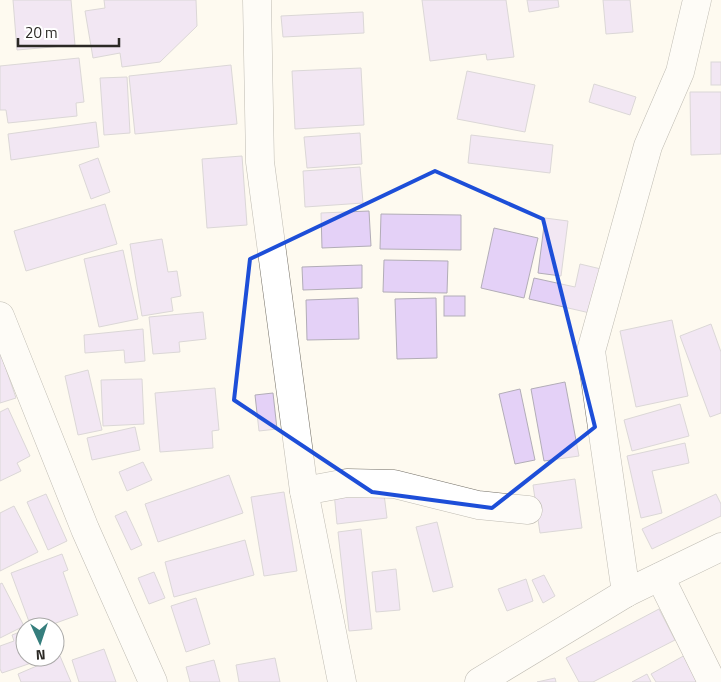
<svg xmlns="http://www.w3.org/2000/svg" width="721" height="682" font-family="'Titillium Web',sans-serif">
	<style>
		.building { fill: #e4d1f7; stroke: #b2adb7 }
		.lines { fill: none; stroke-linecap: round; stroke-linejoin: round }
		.minor-casing { stroke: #747067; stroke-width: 29 }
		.minor { stroke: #fff; stroke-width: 28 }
		.marked { fill: none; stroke: #1d4ed8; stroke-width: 4; stroke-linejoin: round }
	</style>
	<rect width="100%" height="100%" fill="#fefaf0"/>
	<g class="building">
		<polygon points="13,0 71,0 75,45 17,50"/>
		<polygon points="104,0 196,0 197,26 160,62 122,67 120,53 93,58 85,11 105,8"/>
		<polygon points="422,0 506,0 514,57 487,60 486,54 430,61"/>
		<polygon points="527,0 558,0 559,7 529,12"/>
		<polygon points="603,0 630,0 633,32 606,34"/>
		<polygon points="363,12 364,33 283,37 281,16"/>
		<polygon points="79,58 84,102 76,103 77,116 8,123 6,110 0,110 0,66"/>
		<rect x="711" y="62" width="10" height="23"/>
		<polygon points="231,65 237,124 135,134 129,76"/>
		<polygon points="361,68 364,125 295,129 292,71"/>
		<polygon points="467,71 535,85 525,132 457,119"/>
		<polygon points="127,77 130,133 104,135 100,78"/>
		<polygon points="594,84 636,97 630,115 589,102"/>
		<polygon points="690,92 721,92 721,154 691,155"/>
		<polygon points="96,122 99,147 11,160 8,134"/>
		<polygon points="360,133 362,164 307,168 304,137"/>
		<polygon points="471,135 553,145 550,173 468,163"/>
		<polygon points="242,156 247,225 207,228 202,159"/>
		<polygon points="98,158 110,192 91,199 79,165"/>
		<polygon points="360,167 363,203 305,207 303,171"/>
		<polygon points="105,204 117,244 26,271 14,231"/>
		<polygon points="369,211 371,246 322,248 321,213"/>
		<polygon points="381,214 461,215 461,250 380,249"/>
		<polygon points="545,218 568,221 561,276 538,273"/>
		<polygon points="494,228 538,238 524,298 481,288"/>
		<polygon points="162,239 168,272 177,271 181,296 171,298 173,311 142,316 130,244"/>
		<polygon points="123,250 138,319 99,327 84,259"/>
		<polygon points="384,260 448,261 447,293 383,292"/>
		<polygon points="580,264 601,269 590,313 529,299 534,278 575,287"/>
		<polygon points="362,265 362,288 303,290 302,267"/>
		<rect x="444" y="296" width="21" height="20"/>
		<polygon points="358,298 359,339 307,340 306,300"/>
		<polygon points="436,298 437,358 397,359 395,299"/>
		<polygon points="203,312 206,339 179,342 180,352 153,354 149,317"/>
		<polygon points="672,320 688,396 636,407 620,331"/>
		<polygon points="711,324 721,352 721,413 710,417 680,336"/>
		<polygon points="143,329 145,361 125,363 124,350 85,353 84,335"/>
		<polygon points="0,351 16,398 0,403"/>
		<polygon points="88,370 102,430 78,435 65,376"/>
		<polygon points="142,379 144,424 103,426 101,380"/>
		<polygon points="565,382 579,456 544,461 531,389"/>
		<polygon points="215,388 219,430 212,431 213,448 160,452 155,393"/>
		<polygon points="520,389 535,460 515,464 499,394"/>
		<polygon points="273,393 277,429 259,431 255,395"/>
		<polygon points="680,404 689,436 632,451 624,420"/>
		<polygon points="8,408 30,456 17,463 21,471 0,481 0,412"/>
		<polygon points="135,427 140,450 92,460 87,438"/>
		<polygon points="685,443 689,463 652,471 662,513 641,518 627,456"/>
		<polygon points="143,462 152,480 127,491 119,472"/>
		<polygon points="229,475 243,513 158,542 145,504"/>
		<polygon points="575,479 582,528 540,533 533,485"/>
		<polygon points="383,486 387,518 337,524 334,492"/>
		<polygon points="284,492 297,571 264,576 251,497"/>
		<polygon points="46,494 67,541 48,550 27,502"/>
		<polygon points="716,494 721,504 721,516 652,549 642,529"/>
		<polygon points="14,506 38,552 0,571 0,513"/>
		<polygon points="126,511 142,545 131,550 115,516"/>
		<polygon points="437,522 453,587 433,592 416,527"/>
		<polygon points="361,529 372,629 349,631 338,532"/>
		<polygon points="245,540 254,575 174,597 165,562"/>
		<polygon points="62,554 68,570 63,572 78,615 45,627 31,627 11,573"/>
		<polygon points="396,569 400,610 376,612 372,572"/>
		<polygon points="154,572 165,598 149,604 138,578"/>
		<polygon points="544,575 555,596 543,603 532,580"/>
		<polygon points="526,579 533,601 507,611 498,589"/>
		<polygon points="2,583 24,626 0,638 0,584"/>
		<polygon points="196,598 210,644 186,652 171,606"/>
		<polygon points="659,609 675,640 593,682 579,682 566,658"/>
		<polygon points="25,630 25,657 39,657 40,660 2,673 0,669 0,646 14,641 12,635"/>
		<polygon points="104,649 116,682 79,682 72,660"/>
		<polygon points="687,654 703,682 656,682 651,674"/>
		<polygon points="60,656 71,682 21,682 18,674"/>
		<polygon points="275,658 280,682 239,682 236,665"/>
		<polygon points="214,660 220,682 190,682 186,667"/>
		<polygon points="647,674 651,682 632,682"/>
		<polygon points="555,678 556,682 537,682"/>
	</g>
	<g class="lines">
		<defs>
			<g id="minor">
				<polyline points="257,0 260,162 304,491 342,682"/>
				<polyline points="0,316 85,529 153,682"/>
				<polyline points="304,491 347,483 394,484 478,505 528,510"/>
				<polyline points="660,577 712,682"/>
				<polyline points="626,593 591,351 648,146 680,72 697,0"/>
				<polyline points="479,682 626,593 721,547"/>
			</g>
		</defs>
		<use href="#minor" class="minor-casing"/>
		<use href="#minor" class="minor"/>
	</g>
	<path d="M0 0H721V682H0ZM435 171 543 219 595 427 492 508 372 492 234 400 250 259Z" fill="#fefaf0" fill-opacity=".55" fill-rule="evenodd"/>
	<path class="marked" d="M435 171 543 219 595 427 492 508 372 492 234 400 250 259Z"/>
	<g transform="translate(40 642) rotate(177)"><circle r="24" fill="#ffffff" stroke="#aaa9a8"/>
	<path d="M0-4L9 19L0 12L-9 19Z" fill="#357e7d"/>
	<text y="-8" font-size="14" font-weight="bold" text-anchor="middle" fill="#2b2925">N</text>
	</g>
	<path d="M18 38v8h101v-8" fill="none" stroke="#2b2925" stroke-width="2.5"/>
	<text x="25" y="38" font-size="15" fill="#2b2925" stroke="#ffffff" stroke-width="4" paint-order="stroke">20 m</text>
</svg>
